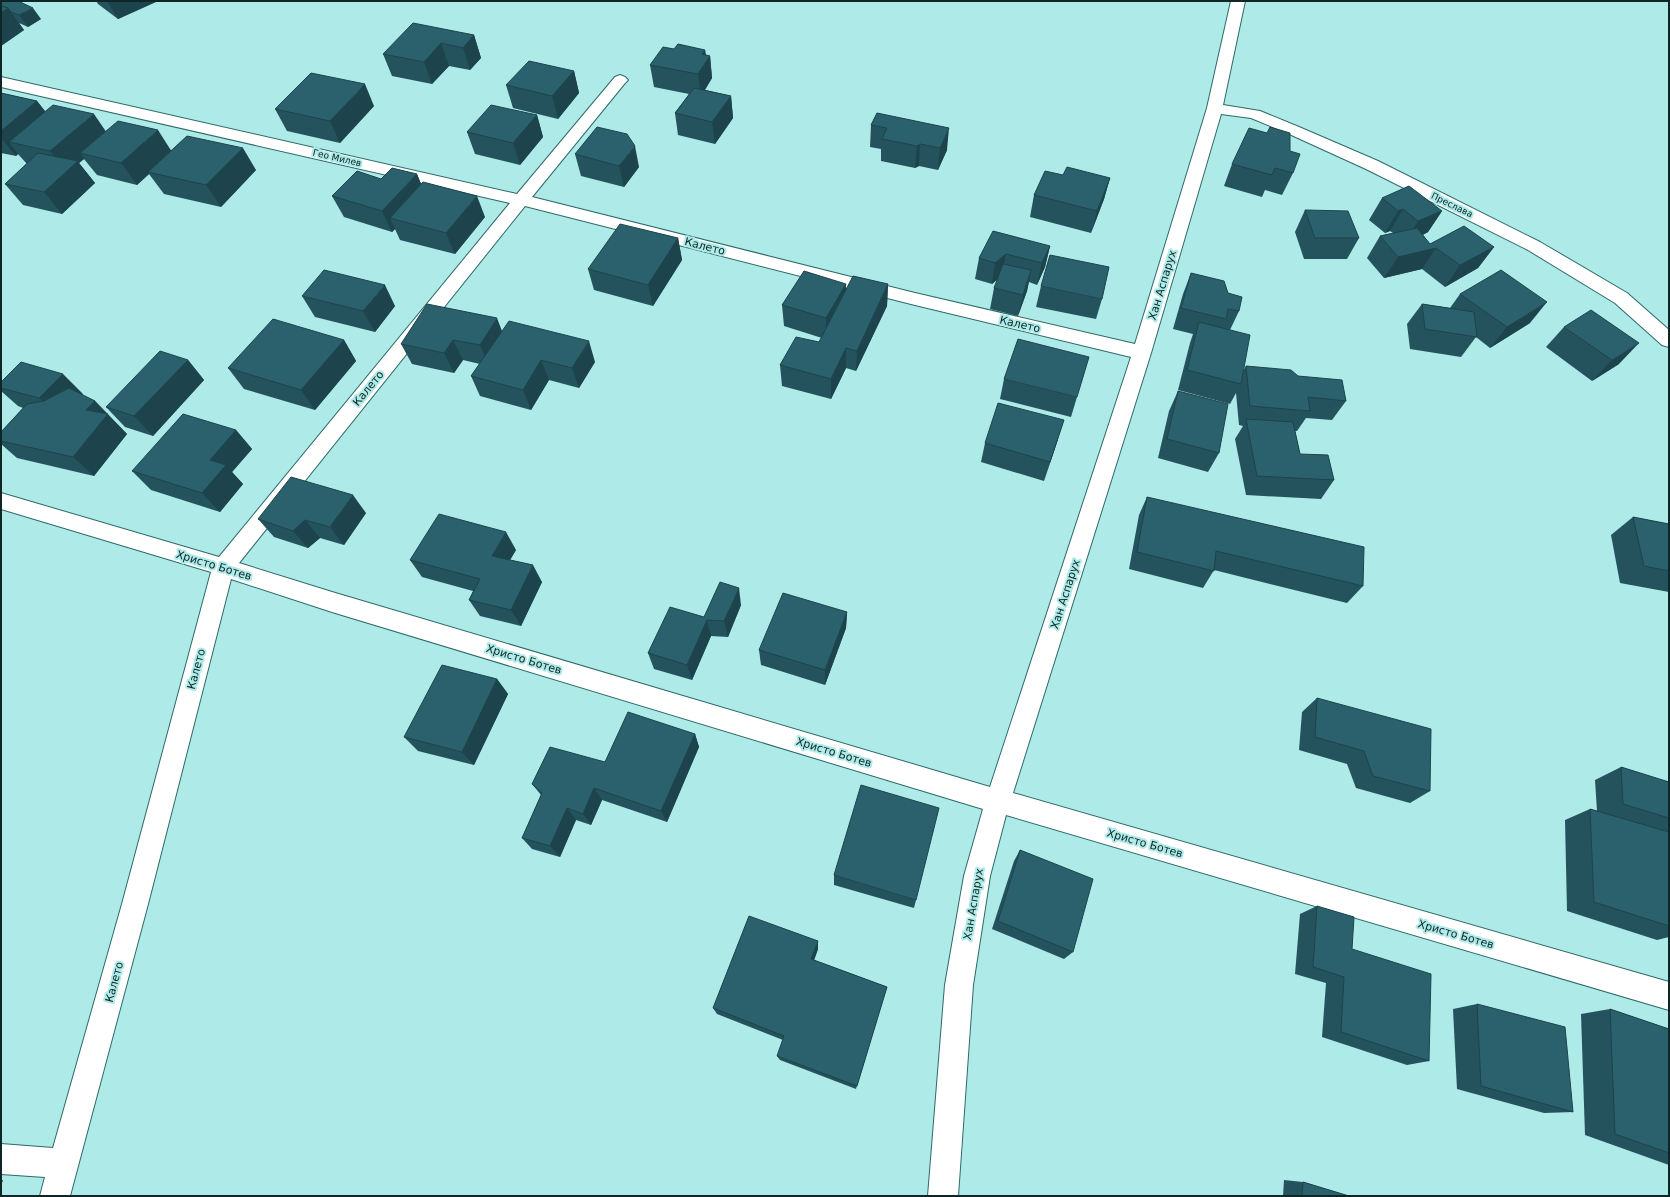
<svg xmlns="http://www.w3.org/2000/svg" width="1670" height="1197" font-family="'DejaVu Sans',sans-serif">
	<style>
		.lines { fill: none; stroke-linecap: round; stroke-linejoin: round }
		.street-casing { stroke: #2e6a68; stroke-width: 2 }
		.street { fill: #fff; fill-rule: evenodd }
		.wall { fill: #24535d }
		.shaded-wall { fill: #1d444c }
		.building { fill: #2a616c; stroke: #1d444c }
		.labels { text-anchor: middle; stroke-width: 4; stroke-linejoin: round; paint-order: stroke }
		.far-street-label { font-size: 9px; fill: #0e2726; stroke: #adeae8 }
		.street-label { font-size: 11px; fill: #0e2726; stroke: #adeae8 }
	</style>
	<rect width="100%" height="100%" fill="#adeae8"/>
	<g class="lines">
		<defs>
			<path id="street" d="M1231 1H1245L1223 105 1260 111 1299 127 1378 161 1540 242 1627 293 1669 330V347L1662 345 1615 303 1528 250 1366 169 1287 133 1251 118 1221 114 1151 353 1013 793 1669 982V1010L1006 815 990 876 973 985 958 1196H928L945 985 964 876 983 809 332 612 231 579 148 904 70 1196H40L45 1177 1 1174V1144L53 1148 122 904 211 572 1 509V493L219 557 510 203 1 87V77L517 194 615 77 620 75 625 77 628 80 625 83 532 197 915 293 1135 344 1207 108ZM525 206 915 305 1131 357 990 787 332 592 239 563Z"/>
		</defs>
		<use href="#street" class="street-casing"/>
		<use href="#street" class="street"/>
	</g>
	<g class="wall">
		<polygon points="1,1 41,19 28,27 19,23 24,30 1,46"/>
		<polygon points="96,1 158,1 118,19 98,4"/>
		<polygon points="474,35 481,58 470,70 449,66 432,84 392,76 383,54"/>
		<polygon points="705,50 706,55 710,56 712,78 705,90 731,96 733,118 715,144 678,135 675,113 689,94 654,87 650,65"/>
		<polygon points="574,71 579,93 558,119 513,108 506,85"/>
		<polygon points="1,93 37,101 45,111 106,131 171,150 256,170 221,207 164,194 149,174 137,185 97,175 84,159 79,163 95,183 62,214 23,205 5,184 27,164 18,154 16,156 1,153"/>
		<polygon points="374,106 340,143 287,131 275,109"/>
		<polygon points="877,113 947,150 938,170 919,166 915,168 881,161 881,149 870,147 871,125"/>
		<polygon points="537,115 543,137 520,165 475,154 467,132"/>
		<polygon points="1290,151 1293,173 1282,195 1265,190 1262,197 1224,186 1232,164"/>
		<polygon points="575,154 639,167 624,187 581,176"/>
		<polygon points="417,174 421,184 485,217 455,254 400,240 395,229 392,232 344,217 332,196 381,179"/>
		<polygon points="1063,175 1110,178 1104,199 1091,233 1030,217 1034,195"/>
		<polygon points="1382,198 1442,211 1428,232 1423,235 1430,244 1494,247 1478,268 1445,287 1422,269 1384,278 1367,258 1380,236 1393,233 1390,231 1385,233 1369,220"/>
		<polygon points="1305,210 1359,238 1347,259 1304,259 1295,232"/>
		<polygon points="678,238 682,260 653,306 594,290 588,269"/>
		<polygon points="1050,246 1045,267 1037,285 1029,282 1027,291 1018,316 990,309 994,288 998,279 992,284 975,279 979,258"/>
		<polygon points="1191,273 1228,293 1239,311 1230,330 1243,371 1246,366 1298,376 1346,401 1332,420 1306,418 1297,431 1295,431 1300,454 1334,480 1321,499 1246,495 1235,439 1243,426 1239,425 1236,393 1230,404 1178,390 1190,343 1193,334 1173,329 1183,294"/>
		<polygon points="846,284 846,289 888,284 887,306 856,371 846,368 831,399 782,386 780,365 819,342 822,338 784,326 782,305"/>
		<polygon points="1041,286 1102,299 1096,319 1036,307"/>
		<polygon points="1460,294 1530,323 1490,348 1476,337 1461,357 1410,349 1407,324 1422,304 1450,308"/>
		<polygon points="302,296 395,306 375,332 315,317"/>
		<polygon points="1564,327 1619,364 1592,381 1546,347"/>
		<polygon points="502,331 595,362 579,388 549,380 531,410 480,396 471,376 480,364 463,360 454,373 412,364 401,344"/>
		<polygon points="344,340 356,361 315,410 244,389 228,368"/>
		<polygon points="188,360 204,380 153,436 125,427 106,407"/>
		<polygon points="1004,379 1077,397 1071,417 1000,399"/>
		<polygon points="1,388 83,394 82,395 95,401 127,434 94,476 17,458 1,444 1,432 23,408 18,406 1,391"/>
		<polygon points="1178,391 1219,453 1208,472 1158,458 1169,411"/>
		<polygon points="236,430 252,449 232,472 243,484 220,512 151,490 132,471"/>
		<polygon points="1058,439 1044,481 981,462 985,443"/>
		<polygon points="1147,497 1363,586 1347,603 1214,570 1203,588 1129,569 1139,515"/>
		<polygon points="366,513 344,545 320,538 308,548 274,537 258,519"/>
		<polygon points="1633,517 1669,524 1669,592 1620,583 1611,535"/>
		<polygon points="516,550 510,560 542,582 521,626 480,616 469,600 473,591 422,577 410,560"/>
		<polygon points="741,605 728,637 711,636 692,680 654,669 648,653 704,617"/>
		<polygon points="847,612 846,628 825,685 761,665 759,650"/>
		<polygon points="497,679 508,694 474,765 418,751 404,737"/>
		<polygon points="1317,698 1430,791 1410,803 1356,788 1347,764 1299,750 1302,712"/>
		<polygon points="695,734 699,747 667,822 602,800 591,825 576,820 560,857 532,849 522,838 541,795 532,784"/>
		<polygon points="1621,767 1669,782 1669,937 1657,940 1567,911 1565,820 1590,809 1597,811 1595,780"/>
		<polygon points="1020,850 1073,952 1064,959 992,929 1014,861"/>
		<polygon points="834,875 916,900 914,908 834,885"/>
		<polygon points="1317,906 1352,949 1429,1061 1407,1065 1322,1037 1326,983 1295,974 1300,914"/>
		<polygon points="818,949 814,960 887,987 856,1089 780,1060 777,1056 783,1040 717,1014 713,1008"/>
		<polygon points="1477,1004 1573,1112 1544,1113 1457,1089 1453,1009"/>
		<polygon points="1610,1009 1669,1029 1669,1165 1585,1135 1581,1014"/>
		<polygon points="1284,1180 1303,1182 1349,1196 1283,1196"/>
	</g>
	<g class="shaded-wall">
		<polygon points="107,1 158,1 118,19"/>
		<polygon points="8,8 24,30 1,46 1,13"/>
		<polygon points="33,8 41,19 28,27 19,15"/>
		<polygon points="474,35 481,58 470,70 463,48"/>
		<polygon points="441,43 449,66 432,84 424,62"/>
		<polygon points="705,50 706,61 710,56 712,78 701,96 698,74 702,54"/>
		<polygon points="574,71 579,93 558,119 552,96"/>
		<polygon points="365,84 374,106 340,143 330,121"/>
		<polygon points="731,96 733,118 715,144 712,122"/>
		<polygon points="37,101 54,123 9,142 18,154 16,156 1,138 1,131"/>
		<polygon points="94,114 109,136 80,153 84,159 79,163 95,183 62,214 44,192 66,172 50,151"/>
		<polygon points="537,115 543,137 520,165 513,143"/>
		<polygon points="949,128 947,150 938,170 940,148"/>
		<polygon points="158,130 172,152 148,172 149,174 137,185 121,163"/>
		<polygon points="920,144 919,166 915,168 917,146"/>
		<polygon points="635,146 639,167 624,187 619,166"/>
		<polygon points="243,148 256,170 221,207 206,185"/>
		<polygon points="417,174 426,196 390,218 395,229 392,232 382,211"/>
		<polygon points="1110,178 1104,199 1091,233 1097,211"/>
		<polygon points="477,196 485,217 455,254 446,233"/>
		<polygon points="1403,209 1390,231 1385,233 1398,211"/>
		<polygon points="1442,211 1428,232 1405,243 1418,221"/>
		<polygon points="678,238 682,260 653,306 648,285"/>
		<polygon points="1050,246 1045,267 1037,285 1042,263"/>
		<polygon points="1494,247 1478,268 1445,287 1460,265"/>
		<polygon points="1436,248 1422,269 1384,278 1398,257"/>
		<polygon points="1006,254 1002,275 992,284 995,263"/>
		<polygon points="1031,270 1027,291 1018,316 1023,295"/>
		<polygon points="846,284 846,305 826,339 826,318"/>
		<polygon points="888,284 887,306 856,371 857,351"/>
		<polygon points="385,285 395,306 375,332 363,311"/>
		<polygon points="1547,302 1530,323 1490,348 1507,327"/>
		<polygon points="497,318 505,339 489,365 480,345"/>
		<polygon points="344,340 356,361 315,410 301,390"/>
		<polygon points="453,340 463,360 454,373 444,353"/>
		<polygon points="589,341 595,362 579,388 572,368"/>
		<polygon points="1639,343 1619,364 1592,381 1612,360"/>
		<polygon points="846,348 846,368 831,399 831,379"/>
		<polygon points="188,360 204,380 153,436 134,416"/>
		<polygon points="541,360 549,380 531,410 523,390"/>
		<polygon points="63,374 83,394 60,418 39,398"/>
		<polygon points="95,401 127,434 94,476 73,457 86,410"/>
		<polygon points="1064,420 1058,439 1044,481 1050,462"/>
		<polygon points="236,430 252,449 232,472 243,484 220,512 202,493 210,460"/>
		<polygon points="353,495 366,513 344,545 330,527"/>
		<polygon points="305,520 320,538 308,548 293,531"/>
		<polygon points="506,532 516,550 502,573 492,556"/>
		<polygon points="533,565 542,582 521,626 511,610"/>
		<polygon points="739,588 741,605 728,637 724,621"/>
		<polygon points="847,612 846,628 825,685 825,670"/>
		<polygon points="707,620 711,636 692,680 687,665"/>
		<polygon points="497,679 508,694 474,765 462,752"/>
		<polygon points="695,734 699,747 667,822 661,811"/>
		<polygon points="594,788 602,800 591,825 583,814"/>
		<polygon points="567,808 576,820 560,857 550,846"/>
		<polygon points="818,941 818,949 812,966 811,959"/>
		<polygon points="1,1180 3,1180 1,1186"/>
	</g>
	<g class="building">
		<polygon points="1,1 18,1 33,8 19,15 11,12 8,8 1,6"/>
		<polygon points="1,6 8,8 1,13"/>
		<polygon points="413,23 474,35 463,48 441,43 424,62 383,54"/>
		<polygon points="678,44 705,50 702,54 710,56 698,74 650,65 663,47 674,49"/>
		<polygon points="529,61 574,71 552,96 506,85"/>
		<polygon points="311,73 365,84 330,121 275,109"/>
		<polygon points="694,88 731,96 712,122 675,113"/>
		<polygon points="1,93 37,101 1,131"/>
		<polygon points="53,105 94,114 50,151 9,142"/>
		<polygon points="491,105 537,115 513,143 467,132"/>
		<polygon points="877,113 949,128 940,148 920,144 917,146 882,139 887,128 871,125"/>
		<polygon points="118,121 158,130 121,163 80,153"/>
		<polygon points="597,127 627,134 635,146 619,166 575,154"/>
		<polygon points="1270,127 1290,133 1290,151 1300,154 1293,173 1275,168 1272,175 1232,164 1249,128 1267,133"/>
		<polygon points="187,136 243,148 206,185 148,172"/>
		<polygon points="38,153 78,161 44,192 5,184"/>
		<polygon points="1067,167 1110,178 1097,211 1034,195 1045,171 1063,175"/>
		<polygon points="392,168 417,174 382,211 332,196 357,171 381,179"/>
		<polygon points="423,182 477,196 446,233 390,218"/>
		<polygon points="1409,186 1442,211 1418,221 1403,209 1398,211 1382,198"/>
		<polygon points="1305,210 1348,211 1359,238 1315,238"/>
		<polygon points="620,224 678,238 648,285 588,269"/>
		<polygon points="1464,226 1494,247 1460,265 1436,248 1398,257 1380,236 1417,228 1430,244"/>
		<polygon points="993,231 1050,246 1042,263 1006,254 995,263 979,258"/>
		<polygon points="1050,255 1109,267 1102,299 1041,286"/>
		<polygon points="1003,264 1031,270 1023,295 994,288"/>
		<polygon points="324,270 385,285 363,311 302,296"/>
		<polygon points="1501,270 1547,302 1507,327 1460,294"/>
		<polygon points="804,271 846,284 826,318 782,305"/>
		<polygon points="1191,273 1224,281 1228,293 1242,297 1239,311 1228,309 1226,319 1181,308"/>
		<polygon points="853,276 888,284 857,351 846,348 831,379 780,365 796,337 819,342"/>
		<polygon points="427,304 497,318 480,345 453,340 444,353 401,344"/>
		<polygon points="1422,304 1474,312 1477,337 1425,329"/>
		<polygon points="1591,310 1639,343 1612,360 1564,327"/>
		<polygon points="273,319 344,340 301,390 228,368"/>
		<polygon points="509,321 589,341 572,368 541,360 523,390 471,376"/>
		<polygon points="1199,322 1250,335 1241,384 1187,370"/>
		<polygon points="1018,339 1089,357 1077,397 1004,379"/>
		<polygon points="160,351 188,360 134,416 106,407"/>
		<polygon points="21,362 63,374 39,398 1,388 1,382"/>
		<polygon points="1246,366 1291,370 1298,376 1342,380 1346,401 1308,397 1310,411 1250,406"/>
		<polygon points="69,388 95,401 86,410 108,414 73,457 1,441 1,432 27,404 44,401"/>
		<polygon points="1178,391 1228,404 1219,453 1167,439"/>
		<polygon points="998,403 1064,420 1050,462 985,443"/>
		<polygon points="183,414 236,430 210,460 226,465 202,493 132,471"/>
		<polygon points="1246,419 1293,422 1300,454 1328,455 1334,480 1257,476"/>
		<polygon points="291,477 353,495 330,527 305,520 293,531 258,519"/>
		<polygon points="1147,497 1364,547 1363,586 1216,551 1214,571 1137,552"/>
		<polygon points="439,514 506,532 492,556 533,565 511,610 469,600 480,579 410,560"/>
		<polygon points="1633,517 1669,524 1669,571 1644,566"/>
		<polygon points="720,582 739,588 724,621 707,620 687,665 648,653 670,607 704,617"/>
		<polygon points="783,593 847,612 825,670 759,650"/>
		<polygon points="442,665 497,679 462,752 404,737"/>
		<polygon points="1317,698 1431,729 1430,791 1373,776 1364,751 1315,737"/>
		<polygon points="628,712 695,734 661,811 594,788 583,814 567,808 550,846 522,838 542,793 532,784 550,747 605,762"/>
		<polygon points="1621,767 1669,782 1669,818 1623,804"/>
		<polygon points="861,785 939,808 916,900 834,875"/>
		<polygon points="1590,809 1669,832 1669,926 1594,902"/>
		<polygon points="1020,850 1093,879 1073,952 998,921"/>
		<polygon points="1317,906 1354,917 1352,949 1431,974 1429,1061 1341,1032 1344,977 1313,967"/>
		<polygon points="749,916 818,941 811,959 887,987 857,1086 777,1056 784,1036 713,1008"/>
		<polygon points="1477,1004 1565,1027 1573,1112 1481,1086"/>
		<polygon points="1610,1009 1669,1029 1669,1153 1615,1134"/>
		<polygon points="1303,1182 1349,1196 1302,1196"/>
	</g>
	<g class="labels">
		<g class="far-street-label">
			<text transform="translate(337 158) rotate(13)" y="3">Гео Милев</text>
			<text transform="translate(1452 205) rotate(26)" y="3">Преслава</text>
		</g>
		<g class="street-label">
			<text transform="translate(705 246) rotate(14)" y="4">Калето</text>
			<text transform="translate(1162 285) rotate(-73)" y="4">Хан Аспарух</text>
			<text transform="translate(1020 324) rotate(13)" y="4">Калето</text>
			<text transform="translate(368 388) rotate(-51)" y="4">Калето</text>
			<text transform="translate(214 565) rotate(17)" y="4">Христо Ботев</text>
			<text transform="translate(1065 594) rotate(-72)" y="4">Хан Аспарух</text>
			<text transform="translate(524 659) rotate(17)" y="4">Христо Ботев</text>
			<text transform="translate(196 669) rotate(-75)" y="4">Калето</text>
			<text transform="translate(834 752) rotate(17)" y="4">Христо Ботев</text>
			<text transform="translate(1145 843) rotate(16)" y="4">Христо Ботев</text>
			<text transform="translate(973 904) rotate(-80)" y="4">Хан Аспарух</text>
			<text transform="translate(1456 934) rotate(16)" y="4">Христо Ботев</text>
			<text transform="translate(114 982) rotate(-75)" y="4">Калето</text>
		</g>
	</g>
	<rect width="1670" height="1197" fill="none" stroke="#0e2726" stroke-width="4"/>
</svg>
